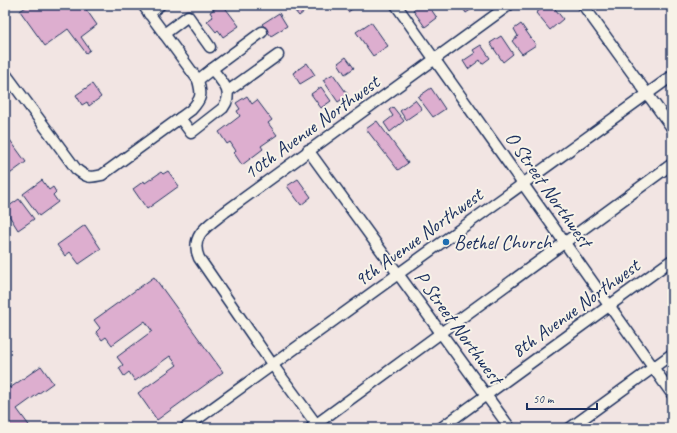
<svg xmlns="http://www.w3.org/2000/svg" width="677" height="433" font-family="Caveat,sans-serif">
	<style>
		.building { fill: #ddaecf; stroke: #1b2f5e }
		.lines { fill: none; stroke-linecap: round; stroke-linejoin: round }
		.minor-casing { stroke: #1b2f5e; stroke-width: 13 }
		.minor { stroke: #f7f3e8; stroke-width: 10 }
		.poi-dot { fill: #1f6fb2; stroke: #f7f3e8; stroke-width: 1.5 }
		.labels { text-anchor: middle; stroke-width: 4; stroke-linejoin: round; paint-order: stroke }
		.street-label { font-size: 20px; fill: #1b2f5e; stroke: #f7f3e8 }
		.poi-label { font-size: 20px; fill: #1b2f5e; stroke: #f7f3e8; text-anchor: start }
	</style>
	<rect width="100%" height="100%" fill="#f2e5e3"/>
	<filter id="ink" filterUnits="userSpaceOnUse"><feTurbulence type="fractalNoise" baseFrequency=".025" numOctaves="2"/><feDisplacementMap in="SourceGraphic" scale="8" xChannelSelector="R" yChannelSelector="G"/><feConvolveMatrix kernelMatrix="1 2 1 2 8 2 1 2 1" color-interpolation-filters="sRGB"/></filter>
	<g filter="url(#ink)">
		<g class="building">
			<polygon points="29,5 83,5 97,25 81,37 90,50 86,53 68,29 45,46 20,11"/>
			<polygon points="220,5 223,5 239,26 223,37 218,30 216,32 207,21 213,17 210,12"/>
			<polygon points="290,5 309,5 310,7 299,16"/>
			<polygon points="344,5 358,5 348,12"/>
			<polygon points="419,5 428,5 437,18 425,27 413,10"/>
			<polygon points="461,5 474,5 475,7 466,13"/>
			<polygon points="546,5 552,5 563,19 550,30 536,13"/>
			<polygon points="279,13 287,26 271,36 262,24"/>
			<polygon points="371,22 388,46 373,56 356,32"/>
			<polygon points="521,24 536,45 522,54 512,41 518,36 514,29"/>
			<polygon points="501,36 513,54 503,62 490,43"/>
			<polygon points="481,45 490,58 482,64 480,60 468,69 463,61 475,53 473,50"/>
			<polygon points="346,57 354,68 345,74 338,63"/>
			<polygon points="307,63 315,75 300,84 293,73"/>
			<polygon points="333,74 348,95 338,102 323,80"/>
			<polygon points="92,84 101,97 89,106 87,102 82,105 76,95"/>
			<polygon points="321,87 331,101 321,108 311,94"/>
			<polygon points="431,88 445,109 433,117 418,97"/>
			<polygon points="247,96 252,104 257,100 272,120 268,123 277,135 261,146 263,149 242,165 234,153 236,151 230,142 227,144 219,132 240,116 237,111 240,109 236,103"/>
			<polygon points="415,100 422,109 406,120 400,111"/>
			<polygon points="393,107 404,121 390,132 384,123 393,116 389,110"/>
			<polygon points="377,121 408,163 398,170 366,129"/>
			<polygon points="10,140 26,162 7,176 5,173 5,144"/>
			<polygon points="168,171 179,186 147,209 133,189 144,181 145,183 161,172 163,174"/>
			<polygon points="298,179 311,197 301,205 287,186"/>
			<polygon points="42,180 49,190 53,187 56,192 53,195 58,202 39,216 23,194"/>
			<polygon points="19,199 34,219 18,230 5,209"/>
			<polygon points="85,225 101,249 79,264 70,252 65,256 57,245"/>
			<polygon points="154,277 223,372 157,420 138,393 177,365 170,356 135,381 129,372 124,376 119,368 123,365 117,357 152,331 145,321 112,345 106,337 102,340 96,332 100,328 94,320"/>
			<polygon points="41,366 53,383 17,409 31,428 10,428 5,422 5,384 7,383 10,388"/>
		</g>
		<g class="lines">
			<defs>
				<g id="minor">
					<polyline points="396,5 672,394"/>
					<polyline points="583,5 672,128"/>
					<polyline points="149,14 160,5"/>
					<polyline points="164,34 188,16 210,47"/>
					<polyline points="212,69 262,32"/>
					<path d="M5 73 76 169C87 178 89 178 102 175L191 110C202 98 202 95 198 80L143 5"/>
					<polyline points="228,91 278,55"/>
					<path d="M180 118 191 133 223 108C235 92 222 82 212 69L198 80"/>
					<polyline points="308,150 510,428"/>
					<polyline points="185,428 672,76"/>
					<polyline points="311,428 672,164"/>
					<path d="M319 428 272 364 199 258C189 235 209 225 225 212L509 5"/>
					<polyline points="441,428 672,260"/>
					<polyline points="570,428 672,354"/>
				</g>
			</defs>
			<use href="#minor" class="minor-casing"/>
			<use href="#minor" class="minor"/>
		</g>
	</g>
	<circle class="poi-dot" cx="446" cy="242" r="4"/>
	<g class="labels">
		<g class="street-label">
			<text transform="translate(311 127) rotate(-36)" y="7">10th Avenue Northwest</text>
			<text transform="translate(549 189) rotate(55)" y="7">O Street Northwest</text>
			<text transform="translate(418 237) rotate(-36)" y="7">9th Avenue Northwest</text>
			<text transform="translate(575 308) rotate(-36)" y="7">8th Avenue Northwest</text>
			<text transform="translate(459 327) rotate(54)" y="7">P Street Northwest</text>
		</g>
		<g class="poi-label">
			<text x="454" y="249">Bethel Church</text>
		</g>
	</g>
	<rect width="677" height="433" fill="none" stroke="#f7f3e8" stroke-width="20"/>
	<rect x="10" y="10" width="657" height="413" fill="none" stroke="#1b2f5e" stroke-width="1.5" filter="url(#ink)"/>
	<path d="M527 403v6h70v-6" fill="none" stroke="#1b2f5e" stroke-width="2"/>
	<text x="533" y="403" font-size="12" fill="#1b2f5e" stroke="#f7f3e8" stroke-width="3" paint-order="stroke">50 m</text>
</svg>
